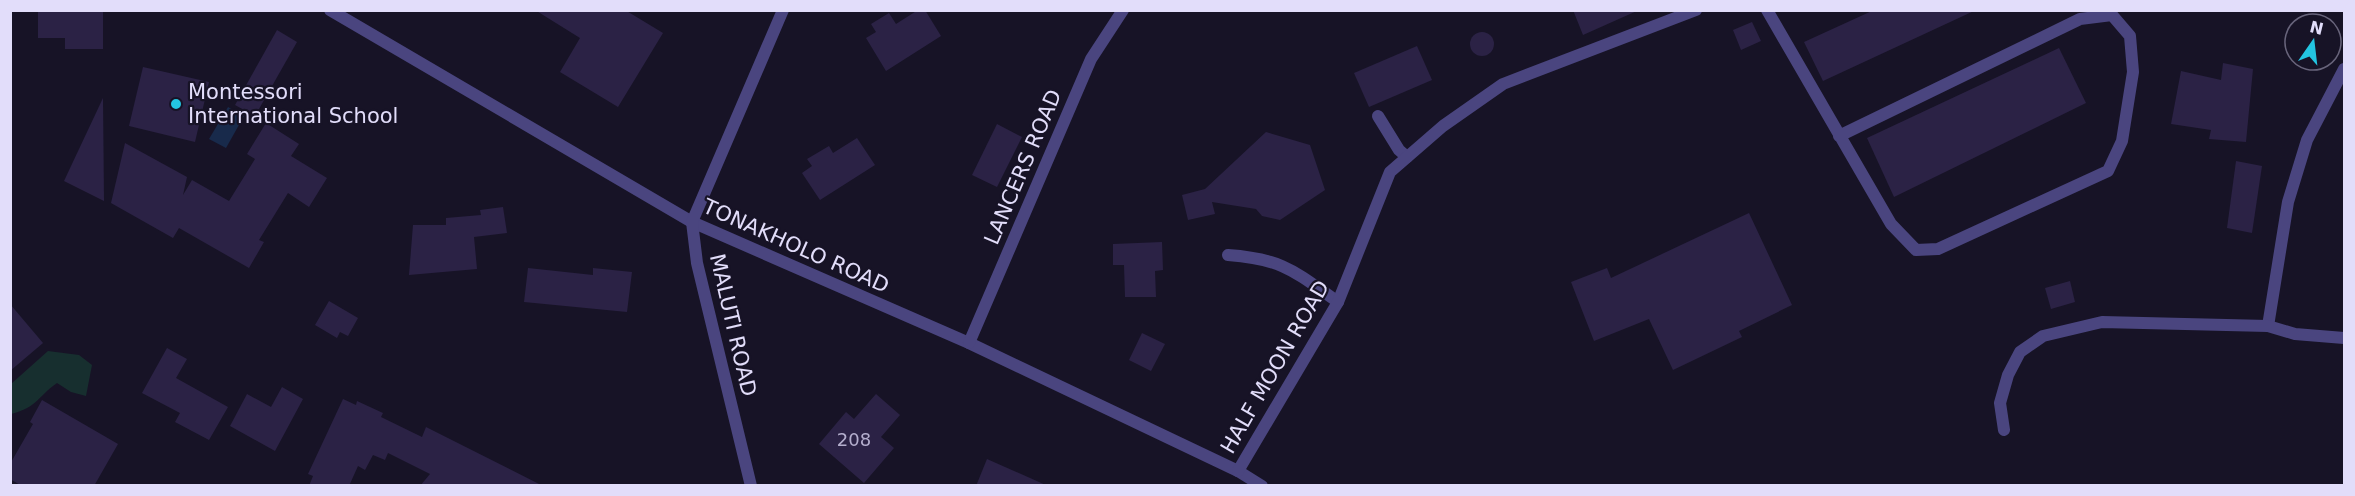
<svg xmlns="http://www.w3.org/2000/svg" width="2355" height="496" font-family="'DejaVu Sans',sans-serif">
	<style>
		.green { fill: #172f2f }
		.water { fill: #182a4b }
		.building { fill: #2b2245 }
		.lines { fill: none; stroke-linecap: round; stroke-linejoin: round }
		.service { stroke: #4a457f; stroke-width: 12 }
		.minor { stroke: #4a457f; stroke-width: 12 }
		.poi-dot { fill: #23c5e1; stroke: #171326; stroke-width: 2 }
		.labels { text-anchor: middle; stroke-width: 4.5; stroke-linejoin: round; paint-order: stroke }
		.number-label { font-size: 18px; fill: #b4aecd }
		.poi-label { font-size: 21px; fill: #e2ddfa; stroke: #171326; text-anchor: start }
		.street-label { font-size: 21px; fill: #e2ddfa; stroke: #171326 }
	</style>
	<rect width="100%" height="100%" fill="#171326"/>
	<path class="green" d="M48 351 79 355 92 365 86 396 71 392 57 383C36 398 38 407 11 414V384Z"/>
	<polygon class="water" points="228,107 244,116 226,148 209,139"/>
	<g class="building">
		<polygon points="38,10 103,10 103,49 65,49 65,38 38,38"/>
		<polygon points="535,10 625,10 663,33 618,107 560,72 580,38"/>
		<polygon points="918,10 925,10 941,36 886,71 866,38 876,32 871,24 889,13 896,24"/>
		<polygon points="1573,10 1639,10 1583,35"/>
		<polygon points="1874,10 1976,10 1823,81 1804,42"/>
		<polygon points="1752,22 1761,41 1741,50 1733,30"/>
		<polygon points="277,30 297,42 255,116 235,105"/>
		<circle cx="1482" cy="44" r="12"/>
		<polygon points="1417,46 1432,80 1369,107 1354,73"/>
		<polygon points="2059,48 2086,103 1894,197 1867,138"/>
		<polygon points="2223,63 2253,69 2246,142 2209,139 2211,130 2171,124 2181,71 2221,80"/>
		<polygon points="143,67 209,82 195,142 129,126"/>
		<polygon points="103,98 104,201 64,181"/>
		<polygon points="266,123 299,144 291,156 327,178 309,207 288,193 259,240 264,242 249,268 179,228 173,238 111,203 125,143 187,177 183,195 192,180 229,201 255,159 247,154"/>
		<polygon points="997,124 1022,137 997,187 972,175"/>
		<polygon points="1266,132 1310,145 1325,190 1280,220 1262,216 1256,209 1212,202 1215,214 1188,220 1182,195 1205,189"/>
		<polygon points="857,138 875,165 820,200 802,173 812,166 807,159 829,146 833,153"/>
		<polygon points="2236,161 2262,166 2252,233 2227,228"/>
		<polygon points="503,207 507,233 474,237 477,269 409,275 413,225 446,225 446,218 481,215 480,210"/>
		<polygon points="1749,213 1792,305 1739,331 1742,337 1673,370 1649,319 1594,341 1571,282 1607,268 1611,278"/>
		<polygon points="1162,242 1163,270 1155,271 1156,297 1125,297 1124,265 1113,265 1113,244"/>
		<polygon points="528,268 593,275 593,268 632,272 627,312 524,302"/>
		<polygon points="2070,281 2075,302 2051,309 2045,288"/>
		<polygon points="329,301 358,318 348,336 340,332 337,338 315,325"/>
		<polygon points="10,304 43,343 10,371"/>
		<polygon points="1142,333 1165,344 1151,371 1129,360"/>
		<polygon points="167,348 187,359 176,378 228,407 209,440 175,422 180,413 142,393"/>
		<polygon points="282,387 303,399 275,451 230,426 247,394 271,407"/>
		<polygon points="876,394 900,415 881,437 894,448 864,483 819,444 846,412 854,419"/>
		<polygon points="343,399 356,405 357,401 383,413 381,417 422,437 426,427 543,486 420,486 430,474 388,453 385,460 373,455 365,470 358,466 349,486 309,486 313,476 308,474"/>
		<polygon points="42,400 118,444 94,486 22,486 10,479 10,464 33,424 30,422"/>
		<polygon points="987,459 1048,486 976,486"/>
	</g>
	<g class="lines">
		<g class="service">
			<polyline points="1767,10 1891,224 1916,250 1938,249 2108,171 2122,141 2133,72 2130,36 2112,15 2080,19 1839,136"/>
			<polyline points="1378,116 1399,150 1407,157"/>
			<path d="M1228 255C1283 259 1294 271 1338 302"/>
			<polyline points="2268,326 2288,202 2307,140 2344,69"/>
			<polyline points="2004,430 2000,403 2008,375 2020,352 2043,336 2102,322 2268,326 2295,334 2344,338"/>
		</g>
		<g class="minor">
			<polyline points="330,10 692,222 969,343 1238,471 1262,486"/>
			<polyline points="969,343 1091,59 1123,10"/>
			<polyline points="1238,471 1338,302 1390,172 1443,126 1503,84 1696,10"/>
			<polyline points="751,486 697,263 692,222 783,10"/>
		</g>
	</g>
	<circle class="poi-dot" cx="176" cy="104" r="6"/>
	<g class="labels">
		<g class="number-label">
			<text x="854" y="446">208</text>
		</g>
		<g class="poi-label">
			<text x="188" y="99">Montessori<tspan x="188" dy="24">International School</tspan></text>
		</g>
		<g class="street-label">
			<text transform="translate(1023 167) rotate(-67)" y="7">LANCERS ROAD</text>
			<text transform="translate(796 246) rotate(24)" y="7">TONAKHOLO ROAD</text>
			<text transform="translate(733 325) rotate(77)" y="7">MALUTI ROAD</text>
			<text transform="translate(1275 367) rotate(-60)" y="7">HALF MOON ROAD</text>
		</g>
	</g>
	<rect width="2355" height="496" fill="none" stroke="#e2ddfa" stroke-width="24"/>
	<g transform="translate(2313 42) rotate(14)"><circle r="28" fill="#171326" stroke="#68647b" stroke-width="1.5"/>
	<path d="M0-4.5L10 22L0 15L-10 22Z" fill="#23c5e1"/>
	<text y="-9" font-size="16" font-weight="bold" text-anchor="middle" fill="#e2ddfa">N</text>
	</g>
</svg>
